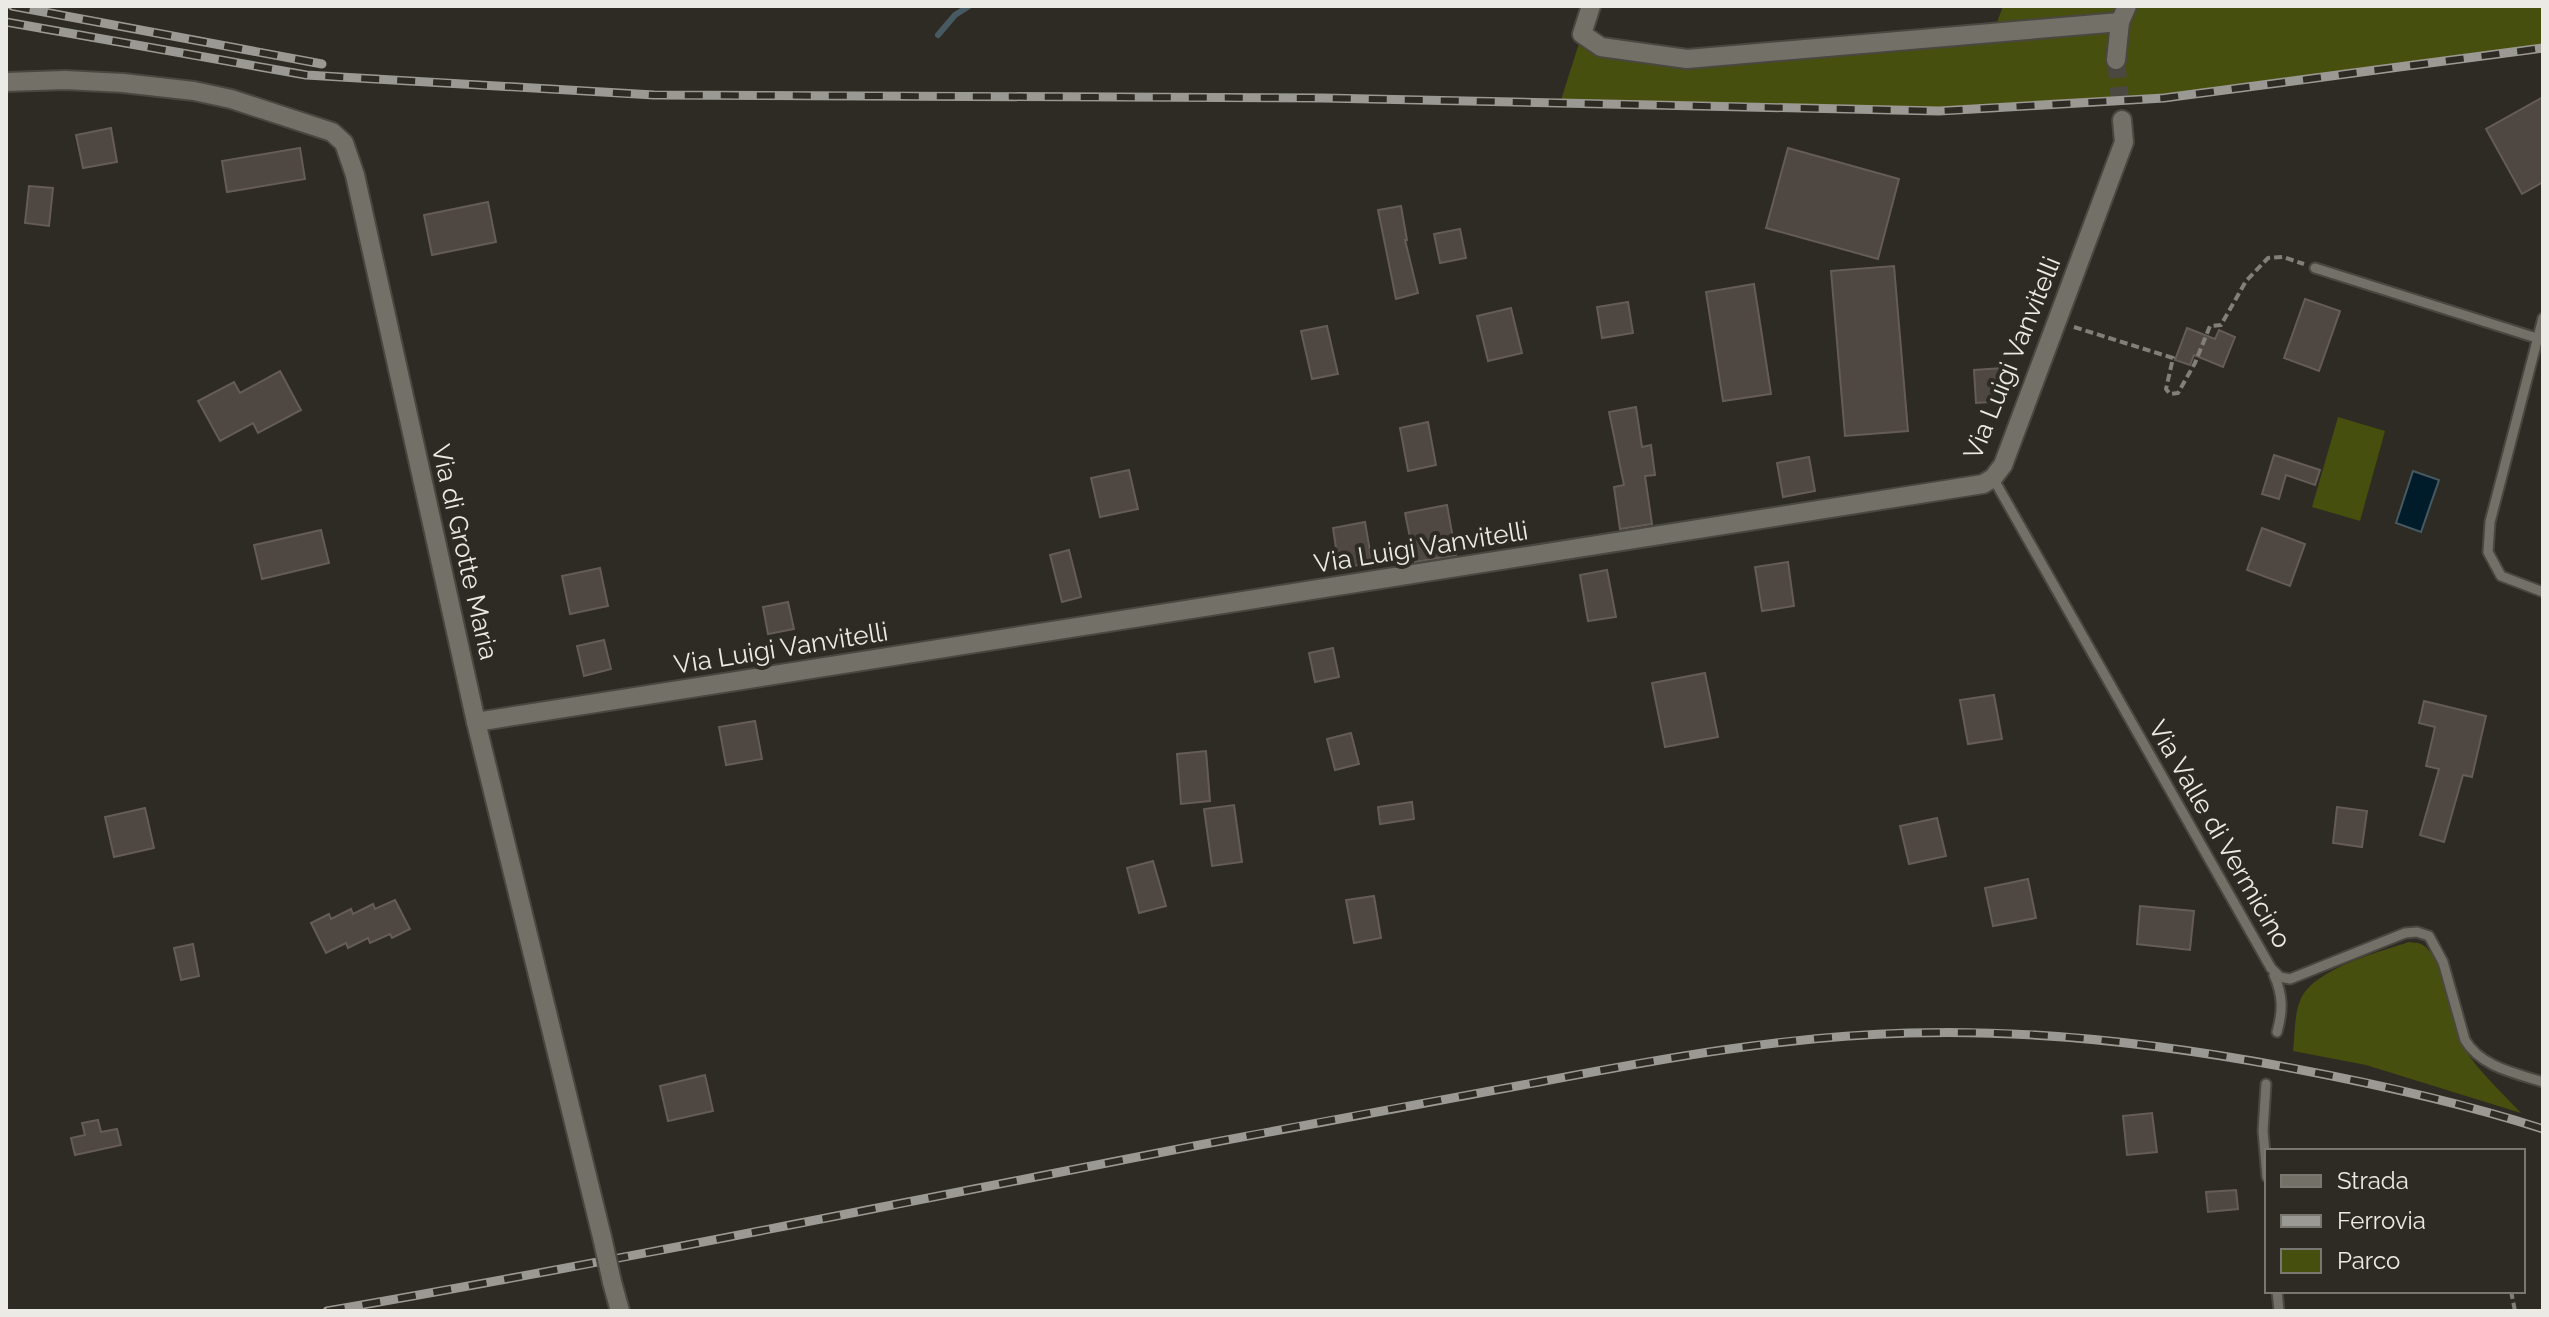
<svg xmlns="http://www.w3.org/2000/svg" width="2549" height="1317" font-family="Raleway,sans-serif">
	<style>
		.green { fill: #474f0e }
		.water { fill: #001b29; stroke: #475961; stroke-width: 2 }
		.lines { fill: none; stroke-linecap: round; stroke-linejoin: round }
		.stream { stroke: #475961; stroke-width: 6 }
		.building { fill: #4f4741; stroke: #645c55; stroke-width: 2 }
		.street-tunnel { stroke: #4a4840; stroke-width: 18; stroke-dasharray: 18 9; stroke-linecap: butt }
		.lane-casing { stroke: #494740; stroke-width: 13 }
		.street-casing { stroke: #494740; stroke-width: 22 }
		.path { stroke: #817f78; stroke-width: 4; stroke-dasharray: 8 4; stroke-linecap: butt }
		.lane { stroke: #737067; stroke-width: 9 }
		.street { stroke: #737067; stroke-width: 18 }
		.rail-casing { stroke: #9b9993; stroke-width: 9 }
		.rail { stroke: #2d2b23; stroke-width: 6; stroke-dasharray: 18; stroke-linecap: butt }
		.street-bridge-casing { stroke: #494740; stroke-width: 22; stroke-linecap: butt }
		.street-bridge { stroke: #737067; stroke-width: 18 }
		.labels { text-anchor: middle; stroke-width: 8; stroke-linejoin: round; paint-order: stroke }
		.street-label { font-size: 26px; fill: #eceae5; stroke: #2d2b23 }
	</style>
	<rect width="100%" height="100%" fill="#2d2b23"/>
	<g class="green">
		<polygon points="2003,6 2543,6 2543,48 2164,98 1939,111 1560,103 1582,34 1687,59 1993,33"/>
		<polygon points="2338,417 2385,431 2360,521 2312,507"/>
		<path d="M2409 942C2413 943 2417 942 2421 944 2447 956 2452 1033 2470 1057 2485 1077 2504 1095 2521 1113L2366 1065 2293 1051C2295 1036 2294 1015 2300 1001 2312 969 2379 952 2409 942Z"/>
	</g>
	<polygon class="water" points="2413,471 2439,480 2421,532 2396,523"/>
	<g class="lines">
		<polyline class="stream" points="938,35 955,15 969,6"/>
	</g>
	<g class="building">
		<polygon points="2543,97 2543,182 2522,194 2486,129"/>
		<polygon points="111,128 117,162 83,168 76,135"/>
		<polygon points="300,148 305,179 227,192 222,161"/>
		<polygon points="1788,148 1899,179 1878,259 1766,228"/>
		<polygon points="29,186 53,188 49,226 25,223"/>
		<polygon points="488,202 496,242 432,255 424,215"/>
		<polygon points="1401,206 1407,240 1405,240 1418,293 1396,299 1378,210"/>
		<polygon points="1460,229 1466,258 1440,263 1434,234"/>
		<polygon points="1894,266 1908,431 1845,436 1831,271"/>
		<polygon points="1754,284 1771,394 1723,401 1706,292"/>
		<polygon points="2305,299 2340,311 2319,371 2284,358"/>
		<polygon points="1628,302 1633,333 1602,338 1597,307"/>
		<polygon points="1511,308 1522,353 1488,361 1477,316"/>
		<polygon points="1327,326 1338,374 1312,379 1301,331"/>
		<polygon points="2187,328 2215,339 2219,330 2235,337 2223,367 2194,355 2190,365 2175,360"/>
		<polygon points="2002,368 2005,401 1976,403 1974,370"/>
		<polygon points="280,371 301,410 258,433 253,423 220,441 198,401 234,382 240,393"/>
		<polygon points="1636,407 1642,447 1651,445 1655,475 1645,476 1652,524 1620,529 1614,487 1624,485 1609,412"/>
		<polygon points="1428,422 1436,465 1408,471 1400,428"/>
		<polygon points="2274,455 2320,470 2315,485 2286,475 2279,499 2262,494"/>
		<polygon points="1809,457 1815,491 1783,497 1777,463"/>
		<polygon points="1129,470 1138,509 1100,517 1091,478"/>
		<polygon points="1447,505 1456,555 1415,562 1405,513"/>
		<polygon points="1365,522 1372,563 1339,568 1333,528"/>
		<polygon points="2262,528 2305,544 2290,586 2247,570"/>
		<polygon points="321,530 329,563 262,579 254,545"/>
		<polygon points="1069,550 1081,597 1062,602 1050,555"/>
		<polygon points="1788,562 1794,606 1762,611 1755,567"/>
		<polygon points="600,568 608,606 570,614 562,576"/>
		<polygon points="1607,570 1616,617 1588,621 1580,575"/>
		<polygon points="788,602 794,629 768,634 763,607"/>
		<polygon points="604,640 611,669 584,676 577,646"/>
		<polygon points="1333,648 1339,677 1315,682 1309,653"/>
		<polygon points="1705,673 1718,737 1665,747 1652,683"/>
		<polygon points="1994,695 2002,739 1968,744 1960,700"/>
		<polygon points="2424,701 2486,716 2472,777 2463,775 2444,842 2420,835 2439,769 2426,766 2435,727 2419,723"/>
		<polygon points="755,721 762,759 726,765 719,727"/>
		<polygon points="1351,733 1359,764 1335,770 1327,739"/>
		<polygon points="1206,751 1210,801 1181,804 1177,754"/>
		<polygon points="1412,802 1414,819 1380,824 1378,807"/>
		<polygon points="1234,805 1242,862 1212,866 1204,809"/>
		<polygon points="2337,807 2367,811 2362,847 2333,843"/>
		<polygon points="145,808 154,848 114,857 105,817"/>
		<polygon points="1937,818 1946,856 1909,864 1900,826"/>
		<polygon points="1153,861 1166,906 1139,913 1127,868"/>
		<polygon points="2028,879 2036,918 1993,926 1985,888"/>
		<polygon points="1374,896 1381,938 1354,943 1346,900"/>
		<polygon points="395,900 410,929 392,938 390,934 370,943 368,938 348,948 346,943 326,953 311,923 329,914 331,919 351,909 353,914 373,904 375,909"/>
		<polygon points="2140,906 2194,911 2190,950 2137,944"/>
		<polygon points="193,944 199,976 181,980 174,948"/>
		<polygon points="705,1075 713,1111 668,1121 660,1086"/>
		<polygon points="2152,1113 2157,1152 2127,1155 2123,1116"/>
		<polygon points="98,1120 101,1132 117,1129 121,1145 75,1155 71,1138 85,1135 82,1123"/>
		<polygon points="2236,1190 2238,1209 2208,1212 2206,1192"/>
	</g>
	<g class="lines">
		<polyline class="street-tunnel" points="2116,60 2122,120"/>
		<defs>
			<g id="lane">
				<polyline points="2315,268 2543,340"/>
				<polyline points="2543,318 2490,522 2488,552 2501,576 2543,592"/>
				<path d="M1993 478 2271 968 2280 977 2290 979 2405 933 2417 932 2429 936 2443 962 2465 1040C2481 1067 2515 1073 2543 1082"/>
				<path d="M2274 975C2283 995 2283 1011 2277 1032"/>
				<polyline points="2266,1084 2263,1131 2267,1177"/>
				<polyline points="2277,1291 2279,1311"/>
			</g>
			<g id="street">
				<polyline points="1591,6 1582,34 1601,47 1687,59 2120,22"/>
				<polyline points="2116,60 2120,22 2127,6"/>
				<polyline points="6,82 65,80 123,83 194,91 231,99 332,132 344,143 355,175 476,722 602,1237"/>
				<polyline points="476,722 1983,484 1993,478 2003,465 2124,142 2122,120"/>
				<polyline points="612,1282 620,1311"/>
			</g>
		</defs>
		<use href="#lane" class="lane-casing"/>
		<use href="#street" class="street-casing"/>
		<g class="path">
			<polyline points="2074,327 2173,358 2166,389 2170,394 2178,393 2195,363 2210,326 2221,325 2246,281 2268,258 2283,257 2304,264"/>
			<polyline points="2511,1291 2515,1311"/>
		</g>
		<use href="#lane" class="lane"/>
		<use href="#street" class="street"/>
		<defs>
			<g id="rail">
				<polyline points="12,6 322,64"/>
				<polyline points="6,22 306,75 654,95 1323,98 1939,111 2164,98 2543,48"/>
				<path d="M327 1311C617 1261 905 1202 1194 1146 1309 1124 1424 1103 1539 1082 1660 1059 1784 1036 1908 1033 2037 1029 2164 1044 2291 1068 2376 1084 2460 1102 2543 1129"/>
			</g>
		</defs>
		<use href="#rail" class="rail-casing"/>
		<use href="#rail" class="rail"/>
		<defs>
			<polyline id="street-bridge" points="602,1237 612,1282"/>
		</defs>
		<use href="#street-bridge" class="street-bridge-casing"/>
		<use href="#street-bridge" class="street-bridge"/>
	</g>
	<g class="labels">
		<g class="street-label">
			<text transform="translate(2012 358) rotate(-68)" y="9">Via Luigi Vanvitelli</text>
			<text transform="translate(1421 547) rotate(-9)" y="9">Via Luigi Vanvitelli</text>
			<text transform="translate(465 552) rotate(77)" y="9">Via di Grotte Maria</text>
			<text transform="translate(781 648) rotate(-9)" y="9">Via Luigi Vanvitelli</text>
			<text transform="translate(2220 834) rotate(60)" y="9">Via Valle di Vermicino</text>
		</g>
	</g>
	<rect width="2549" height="1317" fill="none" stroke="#eceae5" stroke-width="16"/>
	<rect x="2265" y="1149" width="260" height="144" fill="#2d2b23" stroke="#797771" stroke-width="2"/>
	<rect x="2281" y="1175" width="40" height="12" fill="#737067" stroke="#797771" stroke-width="2"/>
	<text x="2337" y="1189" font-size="24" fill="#eceae5">Strada</text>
	<rect x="2281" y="1215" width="40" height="12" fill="#9b9993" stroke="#797771" stroke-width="2"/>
	<text x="2337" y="1229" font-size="24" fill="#eceae5">Ferrovia</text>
	<rect x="2281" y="1249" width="40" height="24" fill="#474f0e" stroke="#797771" stroke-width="2"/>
	<text x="2337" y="1269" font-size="24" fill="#eceae5">Parco</text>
</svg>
